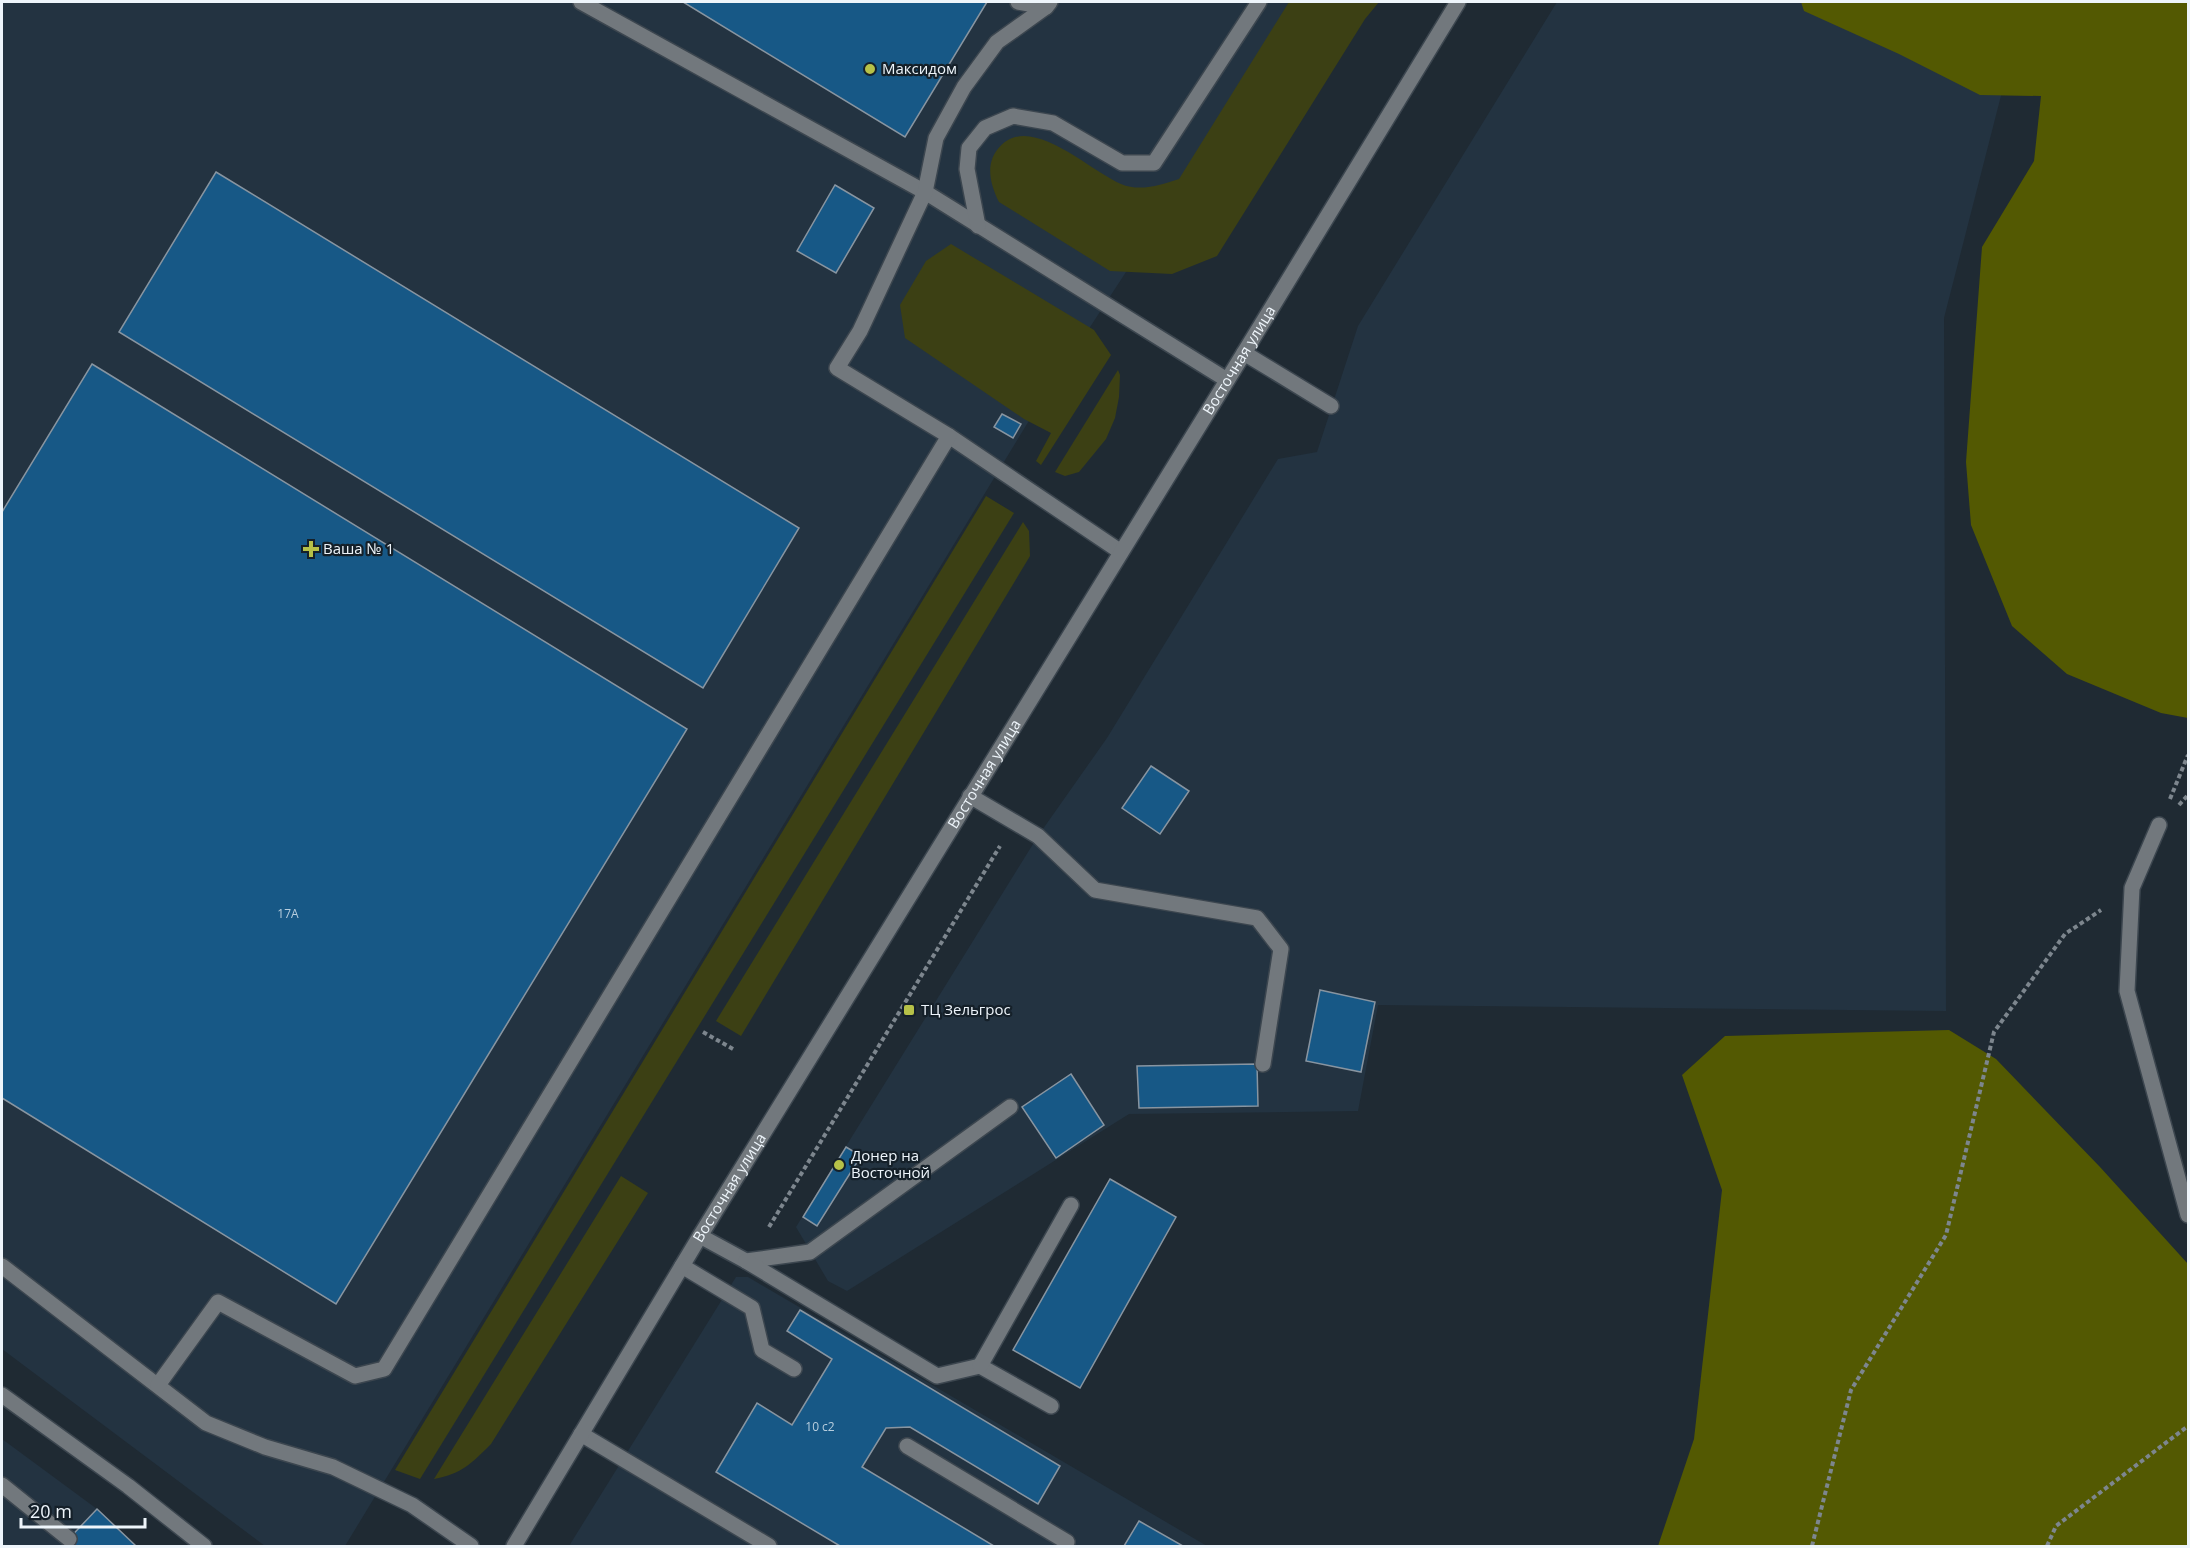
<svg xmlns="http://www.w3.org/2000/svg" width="2190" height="1548" font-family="'Open Sans',sans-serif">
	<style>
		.built { fill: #233341 }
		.green { fill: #3c4014 }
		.forest { fill: #535902 }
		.building { fill: #175886; stroke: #8895a1; stroke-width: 1.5 }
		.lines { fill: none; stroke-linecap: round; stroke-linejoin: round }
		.minor-casing { stroke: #3c464f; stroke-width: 18 }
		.path { stroke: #7d868e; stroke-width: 4; stroke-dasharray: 4.5 3; stroke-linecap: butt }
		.minor { stroke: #72787d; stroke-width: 15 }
		.poi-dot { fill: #b6c148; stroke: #152029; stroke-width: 2 }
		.labels { text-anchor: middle; stroke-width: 4.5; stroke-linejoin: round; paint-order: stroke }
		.number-label { font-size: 12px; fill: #b8cede }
		.poi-label { font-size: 15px; fill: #eef5fb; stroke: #152029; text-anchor: start }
		.street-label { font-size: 15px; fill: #eef5fb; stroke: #152029 }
	</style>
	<rect width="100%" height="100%" fill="#1f2a33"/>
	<g class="built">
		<polygon points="2,2 1290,2 1141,249 1030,419 345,1546 265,1546 2,1349"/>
		<polygon points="1557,2 2025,2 1944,318 1946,1011 1378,1005 1358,1111 1129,1114 847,1291 828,1281 796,1227 1038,836 1107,738 1278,459 1317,452 1358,326"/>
		<polygon points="736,1277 748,1277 1207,1546 569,1546"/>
		<polygon points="2,1439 97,1509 136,1546 2,1546"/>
	</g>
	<g class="green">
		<path d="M1289 2H1379L1365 19 1217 256 1172 274 1110 271 999 202C991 186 985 166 997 150 1027 109 1088 170 1121 184 1140 192 1161 185 1179 179Z"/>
		<polygon points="951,244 1094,330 1111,355 1041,465 1036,461 1051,433 1024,419 905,338 900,305 926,261"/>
		<polygon points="1118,370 1120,375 1119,397 1115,418 1106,439 1079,472 1065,476 1055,472"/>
		<polygon points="986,496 1014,513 420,1479 395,1470"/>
		<polygon points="1023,522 1029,531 1030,556 741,1036 716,1021"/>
		<path d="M621 1176 648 1193 491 1444C472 1463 462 1474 434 1479Z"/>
	</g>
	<g class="forest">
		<polygon points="1801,2 2188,2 2188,718 2161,713 2067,674 2012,626 1971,525 1966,462 1982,247 2034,161 2041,96 1980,95 1899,54 1804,11"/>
		<polygon points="1949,1030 1996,1059 2100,1167 2188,1264 2188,1546 1658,1546 1694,1439 1722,1190 1682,1075 1725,1036"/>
	</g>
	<g class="building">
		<polygon points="683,2 987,2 905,137"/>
		<polygon points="216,172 799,528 703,688 119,332"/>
		<polygon points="835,185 874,208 836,273 797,251"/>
		<polygon points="92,364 687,729 336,1304 2,1098 2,512"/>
		<polygon points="1002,414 1021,424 1013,438 994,427"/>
		<polygon points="1151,766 1189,791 1160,834 1122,808"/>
		<polygon points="1320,990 1375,1002 1361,1072 1306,1061"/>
		<polygon points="1257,1064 1258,1106 1139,1108 1137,1066"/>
		<polygon points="1071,1074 1104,1125 1056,1158 1022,1107"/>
		<polygon points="846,1147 861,1156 817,1226 803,1217"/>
		<polygon points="1110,1179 1176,1217 1080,1388 1013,1350"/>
		<polygon points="800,1310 1060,1466 1038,1504 910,1427 886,1428 862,1467 994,1546 840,1546 716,1472 757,1403 792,1425 832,1359 787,1331"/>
		<polygon points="97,1509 136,1546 62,1546"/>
		<polygon points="1139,1521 1183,1546 1124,1546"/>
	</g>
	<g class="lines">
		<defs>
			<g id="minor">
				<polyline points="581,2 925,192 1227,380"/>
				<polyline points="1018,2 1046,7"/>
				<polyline points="978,226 967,169 969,148 985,128 1013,116 1053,123 1122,163 1154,163 1259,2"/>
				<polyline points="1244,353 1331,406"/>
				<polyline points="949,436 1121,552"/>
				<polyline points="970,796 1038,836 1095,890 1257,918 1281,949 1263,1064"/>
				<polyline points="2159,825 2132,888 2127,991 2188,1215"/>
				<polyline points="700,1236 746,1261 810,1252 1010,1107"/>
				<polyline points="746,1261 937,1376 980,1366 1051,1406"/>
				<polyline points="2,1266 206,1423 265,1447 333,1467 412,1505 471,1546"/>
				<polyline points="682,1266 752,1308 762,1350 794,1369"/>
				<polyline points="980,1366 1071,1205"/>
				<polyline points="158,1385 218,1302 355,1376 384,1369 949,436 837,368 860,331 925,192 936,138 964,87 997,42 1046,7 1050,2"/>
				<polyline points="2,1395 128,1486 204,1546"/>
				<polyline points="581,1434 769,1546"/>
				<polyline points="907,1446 1067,1542 1065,1546"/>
				<polyline points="2,1485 69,1539"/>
				<path id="s1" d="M514 1546 700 1236 1244 353 1458 2"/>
			</g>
		</defs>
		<use href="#minor" class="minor-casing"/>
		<g class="path">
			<polyline points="2170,799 2188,755"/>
			<polyline points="2179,805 2188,795"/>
			<polyline points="703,1032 733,1049"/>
			<polyline points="769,1227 1000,846"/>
			<polyline points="1812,1546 1851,1390 1946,1235 1994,1032 2065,934 2101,910"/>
			<polyline points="2047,1546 2056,1526 2188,1426"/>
		</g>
		<use href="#minor" class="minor"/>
	</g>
	<g class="poi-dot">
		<circle cx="870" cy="69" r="6"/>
		<path d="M308 540h6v6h6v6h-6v6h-6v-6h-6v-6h6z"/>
		<rect x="903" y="1004" width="12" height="12" rx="3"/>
		<circle cx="839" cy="1165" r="6"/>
	</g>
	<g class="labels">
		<g class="number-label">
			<text x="288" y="918">17А</text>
			<text x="820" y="1431">10 с2</text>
		</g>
		<g class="poi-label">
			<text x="882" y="74">Максидом</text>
			<text x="323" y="554">Ваша № 1</text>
			<text x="921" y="1015">ТЦ Зельгрос</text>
			<text x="851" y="1161">Донер на<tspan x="851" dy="17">Восточной</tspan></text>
		</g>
		<g class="street-label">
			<text dy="5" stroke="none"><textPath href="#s1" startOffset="1390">Восточная улица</textPath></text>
			<text dy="5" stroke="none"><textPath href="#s1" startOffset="904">Восточная улица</textPath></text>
			<text dy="5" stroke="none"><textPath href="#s1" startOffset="418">Восточная улица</textPath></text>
		</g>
	</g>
	<rect width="2190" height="1548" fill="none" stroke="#eef5fb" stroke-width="6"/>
	<path d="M21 1518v9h124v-9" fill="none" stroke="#eef5fb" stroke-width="3"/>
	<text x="30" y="1518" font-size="18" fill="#eef5fb" stroke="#152029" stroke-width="4.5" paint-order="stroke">20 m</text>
</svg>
